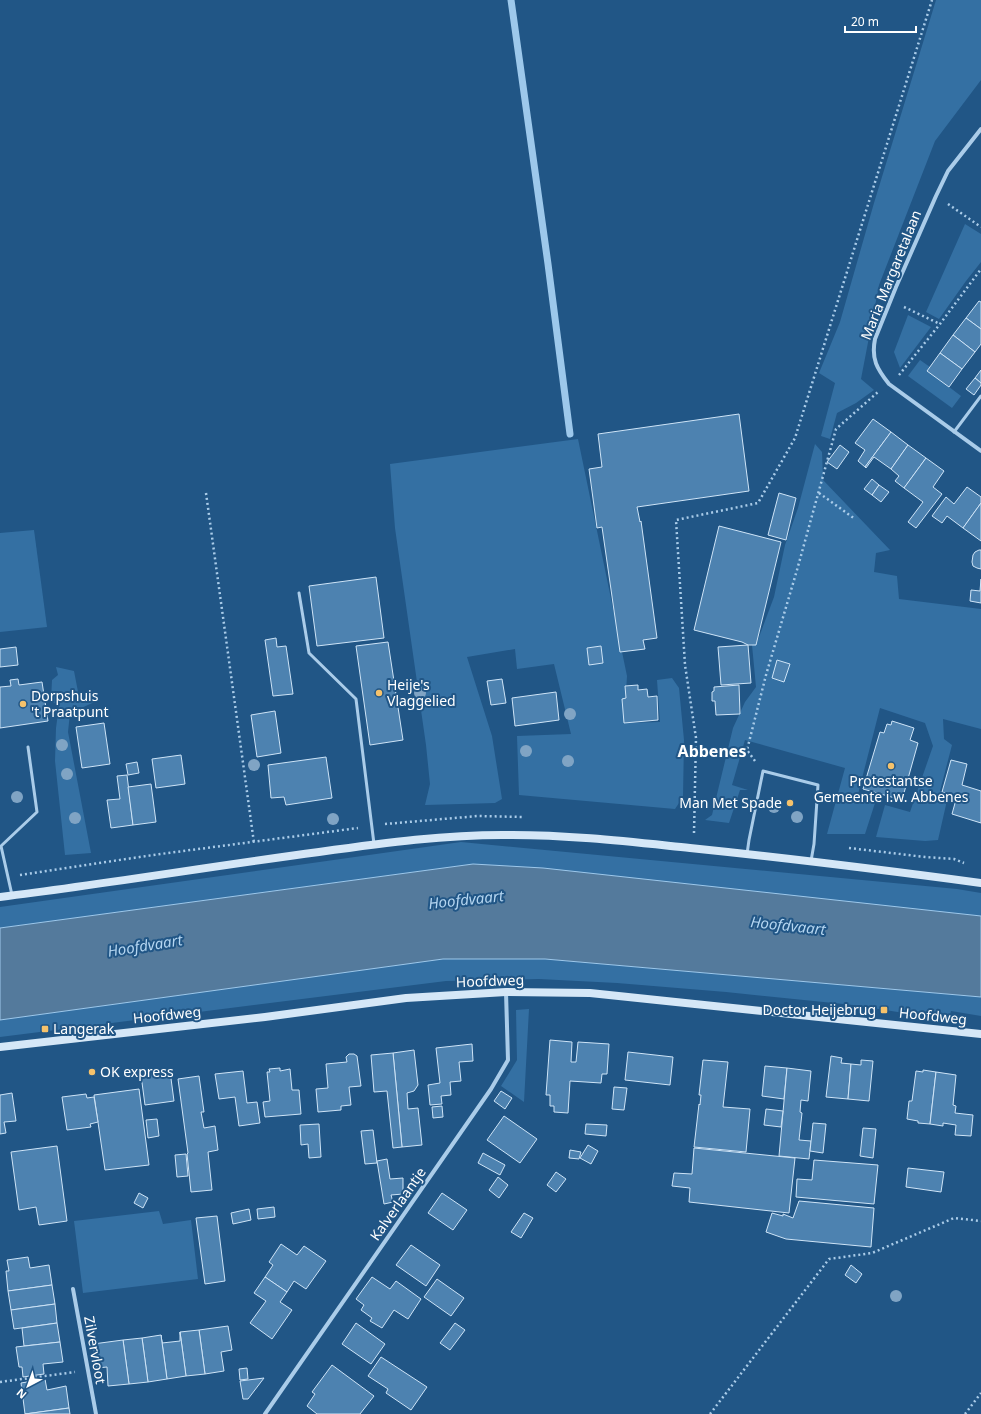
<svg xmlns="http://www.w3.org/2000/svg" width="981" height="1414" font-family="'Noto Sans',sans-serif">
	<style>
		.green { fill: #3470a3 }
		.water { fill: #547a9c; stroke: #9dc8eb }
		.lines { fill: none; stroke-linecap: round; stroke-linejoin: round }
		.stream { stroke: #9dc8eb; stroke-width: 7 }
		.building { fill: #4d82b0; stroke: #cee4f7 }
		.path { stroke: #aacce9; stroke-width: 2.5; stroke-dasharray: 2 3; stroke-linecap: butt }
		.lane { stroke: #aacce9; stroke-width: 3 }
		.street { stroke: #aacce9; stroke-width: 4 }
		.secondary { stroke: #d5e7f7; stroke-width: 8 }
		.tree { fill: #80a4c4 }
		.poi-dot { fill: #f6c26b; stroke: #215686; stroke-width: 1.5 }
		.labels { text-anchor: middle; stroke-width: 4; stroke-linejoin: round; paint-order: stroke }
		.street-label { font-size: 14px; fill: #fff; stroke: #215686 }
		.poi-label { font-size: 14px; fill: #fff; stroke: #215686; text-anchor: start }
		.water-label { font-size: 15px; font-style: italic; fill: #b5d6f1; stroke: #215686 }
		.quarter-label { font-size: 16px; font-weight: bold; fill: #fff; stroke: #215686 }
	</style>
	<rect width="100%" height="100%" fill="#215686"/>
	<g class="green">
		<polygon points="936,0 981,0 981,80 935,141 879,285 861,379 874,390 856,403 837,413 830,439 821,436 835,383 819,373 840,322 874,203"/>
		<polygon points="965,224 981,234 981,262 966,281 939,319 926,312"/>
		<polygon points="908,315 931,327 900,368 894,352"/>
		<polygon points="920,360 930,367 928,371 961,396 952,408 908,376"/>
		<polygon points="578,439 627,676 624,723 660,722 657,680 672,678 679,688 684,740 683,797 675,809 519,795 517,736 571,734 554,664 517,669 515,649 467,657 492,736 502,799 495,803 425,805 430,784 426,745 395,528 390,464"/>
		<polygon points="815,444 822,452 823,480 890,550 876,553 874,572 897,576 899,599 981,609 981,729 943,719 944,739 952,745 940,791 948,796 938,840 925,841 876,837 885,805 910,812 933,746 925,723 880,708 857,798 875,803 865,834 827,834 845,768 745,740 732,785 748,790 740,790 729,823 705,820 712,815 733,728 745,702 756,687 752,645 756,645 774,597 785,545 798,508"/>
		<polygon points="34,530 47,627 0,632 0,533"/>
		<polygon points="56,667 74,671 80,702 99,700 70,713 68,732 91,853 65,855 55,761 56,728 59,706 51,701 52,680 58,675"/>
		<polygon points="461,842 957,889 981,893 981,916 473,864 0,928 0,907"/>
		<polygon points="443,959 545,959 981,997 981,1016 951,1011 949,1020 853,1005 726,992 617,983 539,979 446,981 0,1037 0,1020"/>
		<polygon points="529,1009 524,1102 501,1086 517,1060 516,1010"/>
		<polygon points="159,1211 163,1224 191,1220 198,1279 83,1293 74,1221"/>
	</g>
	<polygon class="water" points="473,864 543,868 981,916 981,997 545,959 443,959 0,1020 0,928"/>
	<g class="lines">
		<polyline class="stream" points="511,0 548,264 570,434"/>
	</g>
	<g class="building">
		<polygon points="979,301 981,302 981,329 966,318"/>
		<polygon points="966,318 981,329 981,344 975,352 953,335"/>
		<polygon points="953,335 975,352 962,369 940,353"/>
		<polygon points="940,353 962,369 949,387 927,371"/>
		<polygon points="981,370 981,383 975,378"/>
		<polygon points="975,378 981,383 981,385 974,395 966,389"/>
		<polygon points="739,414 749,491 637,507 640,522 641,521 657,638 643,640 645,649 620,652 602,527 597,528 589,469 602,467 598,434"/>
		<polygon points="873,419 891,432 865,467 858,461 865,450 855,443"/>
		<polygon points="891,432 908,445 891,469 874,457 866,468 865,467"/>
		<polygon points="840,445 849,452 837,469 827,462"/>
		<polygon points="908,445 926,458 904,488 895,481 899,476 891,469"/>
		<polygon points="926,458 944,471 933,487 942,494 916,528 908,522 923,502 904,488"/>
		<polygon points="872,479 879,485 872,495 864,489"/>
		<polygon points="879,485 889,492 881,502 872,495"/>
		<polygon points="967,487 981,497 981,503 963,528 947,516 942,523 932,516 946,497 954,504"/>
		<polygon points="779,493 796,498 786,540 768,535"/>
		<polygon points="981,503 981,541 963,528"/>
		<polygon points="719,526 781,542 756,645 748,645 742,642 694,630"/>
		<polygon points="979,550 981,550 981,569 977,568 973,566 972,562 973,555 975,552"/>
		<polygon points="376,577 384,638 317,646 309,586"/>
		<polygon points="981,579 981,603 970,601 971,590 980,591"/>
		<polygon points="276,638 277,647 286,646 293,694 273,696 265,640"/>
		<polygon points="388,642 403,740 370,745 356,646"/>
		<polygon points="748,645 751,683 721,685 718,647"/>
		<polygon points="601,646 603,663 589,665 587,648"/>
		<polygon points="16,647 18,665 0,667 0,649"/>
		<polygon points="777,660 790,664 784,682 772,678"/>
		<polygon points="18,679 19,685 42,682 48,721 0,728 0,687 11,686 10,680"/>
		<polygon points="502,679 506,703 491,705 487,681"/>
		<polygon points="638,685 638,690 647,689 648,697 657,696 658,720 624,723 622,699 626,698 625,686"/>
		<polygon points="739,685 740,714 716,715 715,701 712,701 712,692 714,691 714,687"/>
		<polygon points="556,692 559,720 515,726 512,698"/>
		<polygon points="275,711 281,753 257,757 251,715"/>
		<polygon points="892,721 914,728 910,740 918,743 902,800 863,789 880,732 884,733 887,724 891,725"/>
		<polygon points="104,723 110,764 82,768 76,727"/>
		<polygon points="181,755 185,784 156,788 152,759"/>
		<polygon points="326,757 332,798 286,805 284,797 271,798 268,765"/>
		<polygon points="951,760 967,764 962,785 981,791 981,823 952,814 957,796 942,792"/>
		<polygon points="137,762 139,773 128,775 126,764"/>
		<polygon points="127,775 133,825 111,828 107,800 120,799 117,776"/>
		<polygon points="151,784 156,822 133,825 128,787"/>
		<polygon points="550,1040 572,1042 571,1062 576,1062 578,1042 609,1044 607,1074 602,1074 601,1083 570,1081 568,1113 554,1112 554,1106 550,1106 550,1095 546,1095"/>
		<polygon points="472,1044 473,1061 459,1062 461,1081 450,1082 451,1095 441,1096 442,1104 430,1105 428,1085 440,1083 436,1048"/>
		<polygon points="414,1050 418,1085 414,1091 407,1093 408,1109 418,1108 422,1145 402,1147 393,1053"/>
		<polygon points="628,1052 673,1057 670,1085 625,1080"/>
		<polygon points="393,1053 402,1147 393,1148 387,1091 374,1092 371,1055"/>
		<polygon points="349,1054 354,1054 357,1056 361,1086 349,1087 351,1105 341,1106 341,1110 318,1112 316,1089 328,1088 326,1064 347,1062 346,1057"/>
		<polygon points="831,1056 842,1058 841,1063 851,1064 848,1099 826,1097"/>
		<polygon points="703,1060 728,1062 723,1107 750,1109 746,1152 694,1147 699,1104 700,1105 701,1095 699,1095"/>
		<polygon points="861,1060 873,1061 869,1101 848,1099 851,1064 861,1065"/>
		<polygon points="765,1066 787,1068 784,1099 762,1096"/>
		<polygon points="280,1068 280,1071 290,1069 292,1090 299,1090 301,1114 265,1117 263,1102 270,1101 267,1072 270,1072 269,1069"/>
		<polygon points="787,1068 811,1071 808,1101 801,1100 800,1112 802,1113 799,1140 811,1141 809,1159 779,1156"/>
		<polygon points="923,1070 936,1072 930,1124 918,1123 918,1121 907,1119 909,1101 912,1101 916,1071 923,1072"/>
		<polygon points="170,1071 174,1101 145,1105 141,1075"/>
		<polygon points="243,1071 247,1103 257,1102 260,1123 239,1126 235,1097 219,1099 215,1074"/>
		<polygon points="936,1072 956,1075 953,1105 956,1106 955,1113 973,1115 971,1136 955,1135 956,1125 943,1123 943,1126 930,1124"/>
		<polygon points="199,1076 204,1112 201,1112 204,1128 215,1126 218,1150 208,1152 212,1190 191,1192 187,1154 188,1153 178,1079"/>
		<polygon points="614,1087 627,1088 624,1110 612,1109"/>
		<polygon points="139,1089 149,1165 105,1170 94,1095"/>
		<polygon points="501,1091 512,1098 505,1109 494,1101"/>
		<polygon points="12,1093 16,1121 4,1122 6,1133 0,1134 0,1095"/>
		<polygon points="86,1094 87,1098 94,1097 98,1122 90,1124 91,1127 67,1130 62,1097"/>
		<polygon points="442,1106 443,1117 433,1118 432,1107"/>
		<polygon points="766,1109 783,1111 781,1127 764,1125"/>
		<polygon points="504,1116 537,1139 520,1163 487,1140"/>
		<polygon points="157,1119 159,1136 148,1138 146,1120"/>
		<polygon points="813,1123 826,1124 823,1153 810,1151"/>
		<polygon points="319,1124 321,1157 309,1158 308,1144 301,1145 300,1125"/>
		<polygon points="586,1124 607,1125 606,1136 585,1134"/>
		<polygon points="863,1128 876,1129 873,1158 860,1156"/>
		<polygon points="373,1130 377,1163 365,1164 361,1131"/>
		<polygon points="588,1145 598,1151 591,1164 580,1158"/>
		<polygon points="57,1146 67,1221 39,1225 36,1207 19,1210 11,1152"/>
		<polygon points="694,1148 795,1158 789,1213 689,1202 690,1188 672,1186 674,1173 692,1174"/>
		<polygon points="570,1150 581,1152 579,1159 569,1158"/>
		<polygon points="483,1153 505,1165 500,1175 478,1163"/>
		<polygon points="186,1154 188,1176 177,1177 175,1155"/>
		<polygon points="387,1159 390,1179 403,1178 403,1194 391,1195 393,1202 384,1204 377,1161"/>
		<polygon points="814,1160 878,1165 874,1204 796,1197 797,1179 812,1180"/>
		<polygon points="908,1168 944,1172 941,1192 906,1187"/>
		<polygon points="556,1172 566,1179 556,1192 547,1185"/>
		<polygon points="498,1177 508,1185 499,1198 489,1190"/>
		<polygon points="139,1193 148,1198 143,1208 134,1203"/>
		<polygon points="442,1193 467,1210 453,1230 428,1213"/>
		<polygon points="799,1201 874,1208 871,1247 786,1239 766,1232 772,1213 783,1216 783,1214 793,1218"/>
		<polygon points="274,1207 275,1217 258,1219 257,1209"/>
		<polygon points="249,1209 251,1220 233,1224 231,1213"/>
		<polygon points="524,1213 533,1218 521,1238 511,1232"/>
		<polygon points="217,1216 225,1281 205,1284 196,1218"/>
		<polygon points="281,1244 297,1255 304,1246 326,1261 306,1289 294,1281 287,1292 265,1277 273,1265 269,1262"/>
		<polygon points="411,1245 440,1265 426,1286 396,1265"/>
		<polygon points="28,1257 30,1268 49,1265 52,1285 8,1291 6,1271 9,1271 7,1260"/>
		<polygon points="851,1265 862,1274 856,1283 845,1275"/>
		<polygon points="265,1277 287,1292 280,1302 292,1310 272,1339 250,1323 266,1301 254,1293"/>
		<polygon points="372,1277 390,1289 396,1281 421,1299 408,1319 394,1310 382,1328 370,1321 372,1318 361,1310 364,1305 356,1299"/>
		<polygon points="437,1279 464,1298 451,1316 424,1297"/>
		<polygon points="52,1285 55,1304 11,1310 8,1291"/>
		<polygon points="55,1304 57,1323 14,1329 11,1310"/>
		<polygon points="57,1323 60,1342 24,1346 22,1328"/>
		<polygon points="356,1323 385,1344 371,1364 342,1344"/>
		<polygon points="455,1323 465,1330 450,1350 440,1343"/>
		<polygon points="228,1326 232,1350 221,1352 224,1371 205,1374 199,1330"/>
		<polygon points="199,1330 205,1374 186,1376 180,1332"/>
		<polygon points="180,1332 186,1376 167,1379 161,1335 162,1343 180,1341"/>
		<polygon points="161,1335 167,1379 148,1382 142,1338"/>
		<polygon points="142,1338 148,1382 129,1384 123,1340"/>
		<polygon points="123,1340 129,1384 108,1386 107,1367 97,1368 93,1344"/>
		<polygon points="60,1342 63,1362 43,1364 44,1374 23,1377 22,1367 19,1367 16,1347"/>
		<polygon points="381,1357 427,1387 411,1410 386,1393 388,1389 368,1376"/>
		<polygon points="332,1365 374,1396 360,1414 317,1414 307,1406 315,1394 312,1392"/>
		<polygon points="247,1368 248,1379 240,1380 239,1369"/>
		<polygon points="264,1378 248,1399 243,1399 240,1381"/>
		<polygon points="45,1379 47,1390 66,1386 69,1408 25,1414 21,1383"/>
		<polygon points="69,1408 70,1414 25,1414"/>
	</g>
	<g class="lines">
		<g class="path">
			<polyline points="948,204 981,227"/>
			<polyline points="904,307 940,324"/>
			<polyline points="899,375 940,324 981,269"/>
			<polyline points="206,493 254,843"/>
			<polyline points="819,493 855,519"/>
			<polyline points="755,761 747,750 766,675 797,570 836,429 878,392"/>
			<polyline points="385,824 478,816 523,817"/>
			<polyline points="694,833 696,738 685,665 676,520 758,503 795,438 932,0"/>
			<polyline points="849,848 925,857 954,859 964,863"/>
			<polyline points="20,875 153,855 358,828"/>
			<polyline points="0,1382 75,1372"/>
			<polyline points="710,1414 829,1259 872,1253 954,1218 981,1221"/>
			<polyline points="965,1414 981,1393"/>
		</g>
		<g class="lane">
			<polyline points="954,432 981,396"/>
			<polyline points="299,593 309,653 356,699 374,844"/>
			<polyline points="747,854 749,840 763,771 818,785 814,844 811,861"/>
			<polyline points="12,895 1,846 37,812 28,747"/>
		</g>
		<g class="street">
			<path d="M981 129 948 171 936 196 896 287 875 339C871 359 877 369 889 384L981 451"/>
			<polyline points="73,1289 96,1414"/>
			<polyline points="265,1414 491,1089 508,1060 506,992"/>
		</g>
		<g class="secondary">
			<path d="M0 897C107 884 213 866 319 852 383 843 448 834 512 835 572 835 631 842 690 848 787 858 884 870 981 883"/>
			<polyline points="0,1047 265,1017 406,998 506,992 590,993 981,1034"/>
		</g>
	</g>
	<g class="tree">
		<circle cx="420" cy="693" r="6"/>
		<circle cx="570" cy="714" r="6"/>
		<circle cx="62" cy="745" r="6"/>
		<circle cx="526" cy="751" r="6"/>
		<circle cx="568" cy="761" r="6"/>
		<circle cx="254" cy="765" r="6"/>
		<circle cx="67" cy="774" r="6"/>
		<circle cx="17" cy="797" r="6"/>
		<circle cx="774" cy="807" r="6"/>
		<circle cx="797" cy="817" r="6"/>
		<circle cx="75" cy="818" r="6"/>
		<circle cx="333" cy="819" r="6"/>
		<circle cx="896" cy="1296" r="6"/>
	</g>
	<g class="poi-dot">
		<circle cx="379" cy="693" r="4"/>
		<circle cx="23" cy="704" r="4"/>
		<circle cx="891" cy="766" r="4"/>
		<circle cx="790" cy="803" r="4"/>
		<rect x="880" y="1006" width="8" height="8" rx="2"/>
		<rect x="41" y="1025" width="8" height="8" rx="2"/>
		<circle cx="92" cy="1072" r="4"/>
	</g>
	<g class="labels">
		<g class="street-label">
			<text transform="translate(891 275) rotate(-68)" y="5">Maria Margaretalaan</text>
			<text transform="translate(490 981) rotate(-2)" y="5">Hoofdweg</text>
			<text transform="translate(167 1015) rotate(-6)" y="5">Hoofdweg</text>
			<text transform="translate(933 1016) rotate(6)" y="5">Hoofdweg</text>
			<text transform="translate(398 1204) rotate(-55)" y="5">Kalverlaantje</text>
			<text transform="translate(95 1350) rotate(80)" y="5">Zilvervloot</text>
		</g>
		<g class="poi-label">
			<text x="387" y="690">Heije's<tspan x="387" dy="16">Vlaggelied</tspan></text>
			<text x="31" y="701">Dorpshuis<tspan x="31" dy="16">'t Praatpunt</tspan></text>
			<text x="891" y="786" text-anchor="middle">Protestantse<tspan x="891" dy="16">Gemeente i.w. Abbenes</tspan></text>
			<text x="782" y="808" text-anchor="end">Man Met Spade</text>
			<text x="876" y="1015" text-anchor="end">Doctor Heijebrug</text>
			<text x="53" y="1034">Langerak</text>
			<text x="100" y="1077">OK express</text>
		</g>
		<g class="water-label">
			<text transform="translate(466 900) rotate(-6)" y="5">Hoofdvaart</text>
			<text transform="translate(788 926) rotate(6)" y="5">Hoofdvaart</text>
			<text transform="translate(145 946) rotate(-9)" y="5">Hoofdvaart</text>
		</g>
		<g class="quarter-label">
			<text x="712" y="757">Abbenes</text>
		</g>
	</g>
	<g transform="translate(28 1386) rotate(221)" stroke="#215686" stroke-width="3" paint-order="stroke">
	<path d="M0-3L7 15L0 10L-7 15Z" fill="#ffffff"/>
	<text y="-6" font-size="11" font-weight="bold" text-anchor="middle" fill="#ffffff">N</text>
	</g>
	<path d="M845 26v6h71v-6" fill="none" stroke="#ffffff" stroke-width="2"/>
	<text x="851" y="26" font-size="12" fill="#ffffff" stroke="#215686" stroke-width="3" paint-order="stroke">20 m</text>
</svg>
